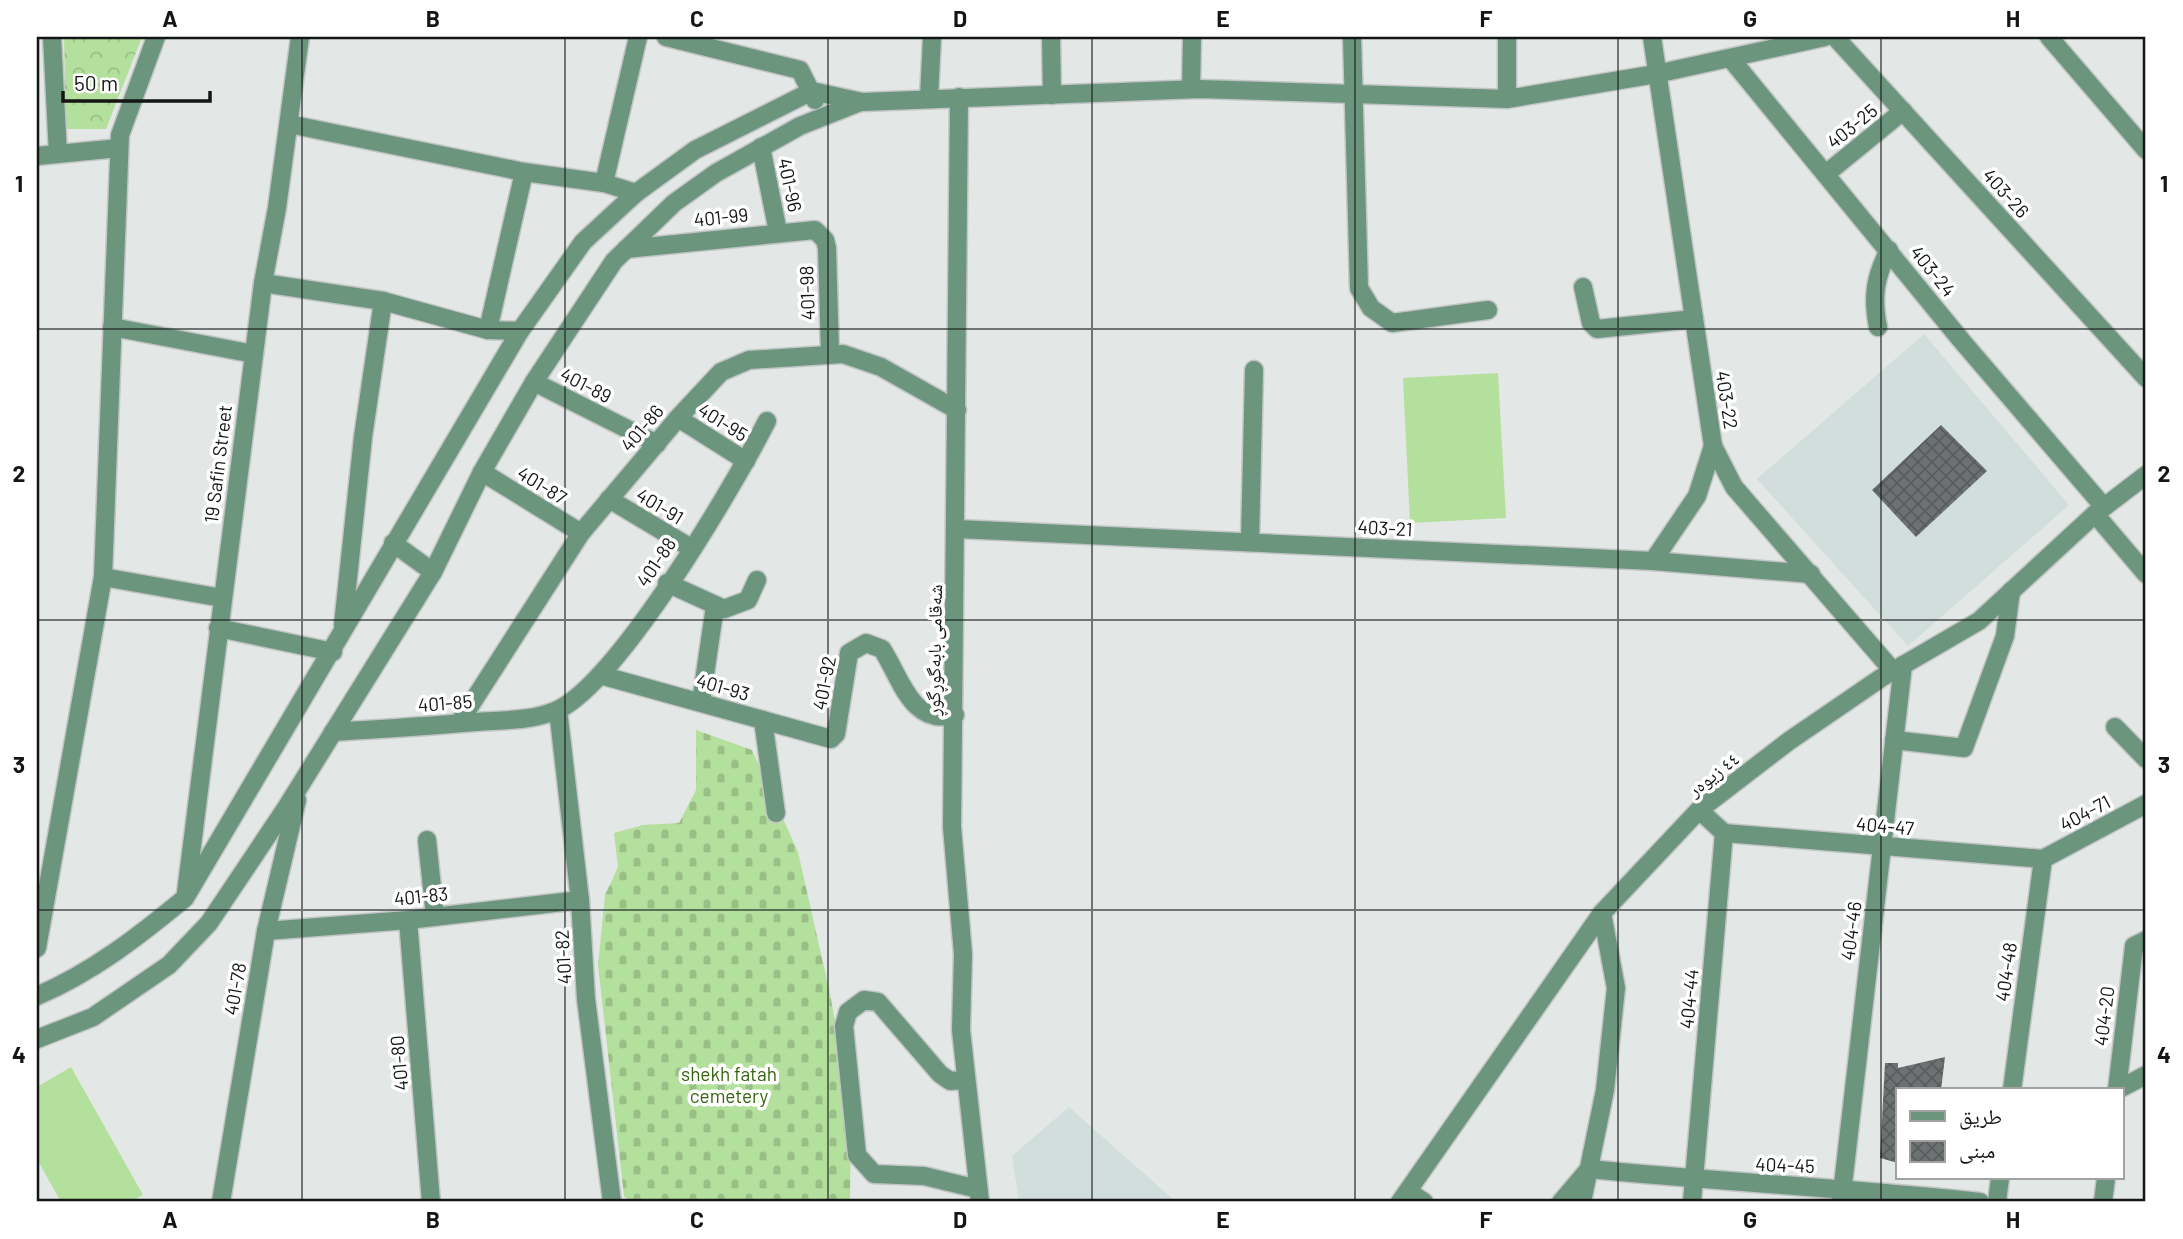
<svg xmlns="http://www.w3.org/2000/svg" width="2183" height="1239" font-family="Barlow,'Noto Naskh Arabic',sans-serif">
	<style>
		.built { fill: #d1dedb }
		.cemetery { fill: url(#cemetery-stones) }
		.park { fill: url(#park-crowns) }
		.pitch { fill: #b3e09c }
		.building { fill: url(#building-cross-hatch) }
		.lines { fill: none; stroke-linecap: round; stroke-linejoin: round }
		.minor-casing { stroke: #c2c5c5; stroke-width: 21 }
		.minor { stroke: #6c957e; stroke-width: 18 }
		.grid { fill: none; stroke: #141515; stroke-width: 2; stroke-opacity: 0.55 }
		.labels { text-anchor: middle; stroke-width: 7; stroke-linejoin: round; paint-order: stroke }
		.street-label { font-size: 19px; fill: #141515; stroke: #fff }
		.park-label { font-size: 19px; fill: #34650d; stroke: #fff }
		.neatline { fill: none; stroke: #141515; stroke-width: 2.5 }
		.grid-label { font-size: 23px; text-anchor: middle; font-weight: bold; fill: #141515 }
	</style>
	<defs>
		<pattern id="cemetery-stones" width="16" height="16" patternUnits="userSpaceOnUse" patternTransform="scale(1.75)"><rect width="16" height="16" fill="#b3e09c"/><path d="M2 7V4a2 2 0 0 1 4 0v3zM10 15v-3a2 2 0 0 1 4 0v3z" fill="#99bf86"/></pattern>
		<pattern id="park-crowns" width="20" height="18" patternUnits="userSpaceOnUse" patternTransform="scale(1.75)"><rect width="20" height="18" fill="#b3e09c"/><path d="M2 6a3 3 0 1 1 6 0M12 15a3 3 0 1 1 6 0" fill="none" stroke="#99bf86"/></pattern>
		<pattern id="building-cross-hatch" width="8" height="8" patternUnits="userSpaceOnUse" patternTransform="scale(1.75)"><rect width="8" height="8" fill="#6d7171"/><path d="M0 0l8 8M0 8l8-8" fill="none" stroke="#585c5c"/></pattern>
	</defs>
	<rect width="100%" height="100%" fill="#e3e7e6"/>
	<g class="built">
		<polygon points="1924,334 2069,505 1908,646 1757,479"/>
		<polygon points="1069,1107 1176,1202 1019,1202 1012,1156"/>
	</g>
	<polygon class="cemetery" points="696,730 752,750 798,852 830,994 851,1108 850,1202 631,1202 624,1196 598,965 605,895 618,867 614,833 643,825 679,823 696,790"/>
	<polygon class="park" points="64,37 142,37 106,129 66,129"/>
	<g class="pitch">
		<polygon points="1498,373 1506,518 1410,523 1403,378"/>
		<polygon points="71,1067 143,1195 130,1202 61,1202 37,1159 37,1087"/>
	</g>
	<g class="building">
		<polygon points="1941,425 1987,471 1916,537 1872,490"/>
		<polygon points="1945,1057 1941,1090 1898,1090 1898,1163 1880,1158 1885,1063 1898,1063 1898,1068"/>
	</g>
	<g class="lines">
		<defs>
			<g id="minor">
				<polyline points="52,37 58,154"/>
				<polyline points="666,37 800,70 815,100"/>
				<polyline points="1051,37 1052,95"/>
				<polyline points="1352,37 1359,288 1371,308 1392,323 1488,310"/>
				<polyline points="1652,37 1713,446 1734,487 1893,671"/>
				<polyline points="1835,37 2146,378"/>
				<polyline points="2049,37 2146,150"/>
				<polyline points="1731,59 1961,340 2104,507"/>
				<polyline points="1191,89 1192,37"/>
				<polyline points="959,97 952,827 963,954 961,1030 980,1202"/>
				<polyline points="929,98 932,37"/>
				<polyline points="1507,99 1507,37"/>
				<polyline points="289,124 524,172 604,183 636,193"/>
				<polyline points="761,147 778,232"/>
				<polyline points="37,156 119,148"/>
				<polyline points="1827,173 1903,111"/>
				<polyline points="604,183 638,37"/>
				<polyline points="626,249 815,230 825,240 827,248 830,353"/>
				<polyline points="263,283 383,301 488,330 520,331"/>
				<polyline points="1583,287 1591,323 1597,329 1694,319"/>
				<polyline points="112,327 254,354"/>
				<path d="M1878 327C1872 297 1875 277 1889 250"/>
				<polyline points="488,330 524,172"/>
				<polyline points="534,382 657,444"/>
				<polyline points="678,418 746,461"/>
				<polyline points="482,472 581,533"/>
				<polyline points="609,499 691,548"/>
				<polyline points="2095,514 2146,574"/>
				<polyline points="957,529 1653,561 1811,574"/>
				<polyline points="1250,542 1254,370"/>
				<polyline points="393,543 433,572"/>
				<polyline points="1653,561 1697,496 1713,446"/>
				<polyline points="103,577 222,598"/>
				<polyline points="667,583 724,609 748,600 757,580"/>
				<polyline points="343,625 363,437 383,301"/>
				<polyline points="218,628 333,652"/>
				<path d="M600 675 831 739 836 734 849 653 866 643 882 649C901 678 911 726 955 715"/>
				<polyline points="701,702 715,606"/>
				<polyline points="558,710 580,900 586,999 612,1202"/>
				<polyline points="763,720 776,813"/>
				<polyline points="459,723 581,533 678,418 721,372 749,360 843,354 881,367 957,410"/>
				<polyline points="2115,727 2146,759"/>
				<path d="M333 732C381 729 428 726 476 722 502 720 530 721 555 711 616 687 735 484 767 421"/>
				<polyline points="1894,740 1964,748 2005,636 2011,591"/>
				<polyline points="1724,833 2043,859"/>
				<polyline points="427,840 435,916"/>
				<polyline points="2043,859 2146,804"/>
				<polyline points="186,893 263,283 277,208 300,37"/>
				<polyline points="408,920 431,1202"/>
				<polyline points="266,931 408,920 580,900"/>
				<polyline points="37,948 103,577 120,135 156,37"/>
				<path d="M37 996C93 972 139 936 185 898L520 331 583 242 636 193 695 150 812 91 862 102 1200 89 1507 99 1656 74 1825 37"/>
				<polyline points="37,1039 93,1017 169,965 209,923 286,808 433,572 482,472 534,382 614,261 674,203 716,173 800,126 858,103"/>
				<polyline points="966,1080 950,1081 940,1074 878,1002 864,1000 848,1012 844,1026 857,1155 874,1174 924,1176 978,1189"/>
				<polyline points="2012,1090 2043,859"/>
				<polyline points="2117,1090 2134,946 2146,940"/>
				<polyline points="2117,1090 2146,1075"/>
				<polyline points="1409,1192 1424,1202"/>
				<polyline points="221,1202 266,931 297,800"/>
				<polyline points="1400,1202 1602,913 1699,810 1789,741 1881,678 1979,621 2095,514 2146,475"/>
				<path d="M1561 1202 1589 1169C1719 1182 1850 1188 1980 1202"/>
				<polyline points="1582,1202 1605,1090 1616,988 1602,913"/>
				<polyline points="1692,1202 1724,833 1699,810"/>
				<polyline points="1841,1202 1903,665"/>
				<polyline points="1997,1202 2000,1178"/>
				<polyline points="2103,1202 2106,1178"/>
			</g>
		</defs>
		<use href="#minor" class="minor-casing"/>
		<use href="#minor" class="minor"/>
	</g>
	<path class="grid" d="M302 37V1202M565 37V1202M828 37V1202M1092 37V1202M1355 37V1202M1618 37V1202M1881 37V1202M37 329H2146M37 620H2146M37 910H2146"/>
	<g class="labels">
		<g class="street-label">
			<text transform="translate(1852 126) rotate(-39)" y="7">403-25</text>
			<text transform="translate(790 185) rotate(78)" y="7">401-96</text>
			<text transform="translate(2006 193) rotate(48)" y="7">403-26</text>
			<text transform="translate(721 217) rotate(-6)" y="7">401-99</text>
			<text transform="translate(1933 271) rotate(51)" y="7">403-24</text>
			<text transform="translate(807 293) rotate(-92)" y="7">401-98</text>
			<text transform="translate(586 385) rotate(27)" y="7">401-89</text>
			<text transform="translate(1727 400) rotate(81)" y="7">403-22</text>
			<text transform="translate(723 422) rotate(32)" y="7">401-95</text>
			<text transform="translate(642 428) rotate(-50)" y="7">401-86</text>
			<text transform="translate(218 464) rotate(-83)" y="7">19 Safin Street</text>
			<text transform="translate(542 485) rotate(32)" y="7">401-87</text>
			<text transform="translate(660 506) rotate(31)" y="7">401-91</text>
			<text transform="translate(1385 528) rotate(3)" y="7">403-21</text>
			<text transform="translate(656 562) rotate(-56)" y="7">401-88</text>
			<text transform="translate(934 650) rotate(-89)" y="7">شەقامی بابەگوڕگوڕ</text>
			<text transform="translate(824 683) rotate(-79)" y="7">401-92</text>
			<text transform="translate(723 687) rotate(16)" y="7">401-93</text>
			<text transform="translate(445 703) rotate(-4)" y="7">401-85</text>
			<text transform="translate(1713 774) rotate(-38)" y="7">٤٤ زیوەر</text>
			<text transform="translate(2085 813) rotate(-28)" y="7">404-71</text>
			<text transform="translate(1885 826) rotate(5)" y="7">404-47</text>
			<text transform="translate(421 896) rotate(-6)" y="7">401-83</text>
			<text transform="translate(1851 931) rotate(-83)" y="7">404-46</text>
			<text transform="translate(563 957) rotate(-93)" y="7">401-82</text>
			<text transform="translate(2006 972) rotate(-82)" y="7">404-48</text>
			<text transform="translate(235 989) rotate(-80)" y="7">401-78</text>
			<text transform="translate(1689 999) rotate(-85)" y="7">404-44</text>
			<text transform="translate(2104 1016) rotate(-83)" y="7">404-20</text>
			<text transform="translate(399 1063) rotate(-95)" y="7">401-80</text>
			<text transform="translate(1785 1165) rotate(2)" y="7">404-45</text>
		</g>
		<g class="park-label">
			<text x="729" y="1081">shekh fatah<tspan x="729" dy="22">cemetery</tspan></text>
		</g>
	</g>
	<rect width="2183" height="1239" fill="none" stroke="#ffffff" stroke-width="77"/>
	<rect x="1896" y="1088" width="228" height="91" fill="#ffffff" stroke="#a1a1a1" stroke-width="2"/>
	<rect x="1910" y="1111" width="35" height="10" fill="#6c957e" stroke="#a1a1a1" stroke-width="2"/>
	<text x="1959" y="1124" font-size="21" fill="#141515">طريق</text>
	<rect x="1910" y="1141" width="35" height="21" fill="url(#building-cross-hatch)" stroke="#a1a1a1" stroke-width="2"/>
	<text x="1959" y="1158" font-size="21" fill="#141515">مبنى</text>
	<path d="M63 91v10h147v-10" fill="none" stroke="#141515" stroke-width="3.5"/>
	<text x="74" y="91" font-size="21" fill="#141515" stroke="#ffffff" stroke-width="5" paint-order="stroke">50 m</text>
	<rect x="38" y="38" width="2106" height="1162" class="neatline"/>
	<g class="grid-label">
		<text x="170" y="27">A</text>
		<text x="433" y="27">B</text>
		<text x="697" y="27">C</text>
		<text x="960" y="27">D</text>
		<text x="1223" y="27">E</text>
		<text x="1486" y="27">F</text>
		<text x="1750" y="27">G</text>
		<text x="2013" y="27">H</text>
		<text x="19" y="192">1</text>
		<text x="2164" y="192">1</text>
		<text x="19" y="482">2</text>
		<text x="2164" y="482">2</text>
		<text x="19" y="773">3</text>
		<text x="2164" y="773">3</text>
		<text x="19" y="1063">4</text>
		<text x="2164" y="1063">4</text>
		<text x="170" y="1228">A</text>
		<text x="433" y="1228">B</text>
		<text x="697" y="1228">C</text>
		<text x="960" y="1228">D</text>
		<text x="1223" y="1228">E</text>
		<text x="1486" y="1228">F</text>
		<text x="1750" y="1228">G</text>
		<text x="2013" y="1228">H</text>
	</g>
</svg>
